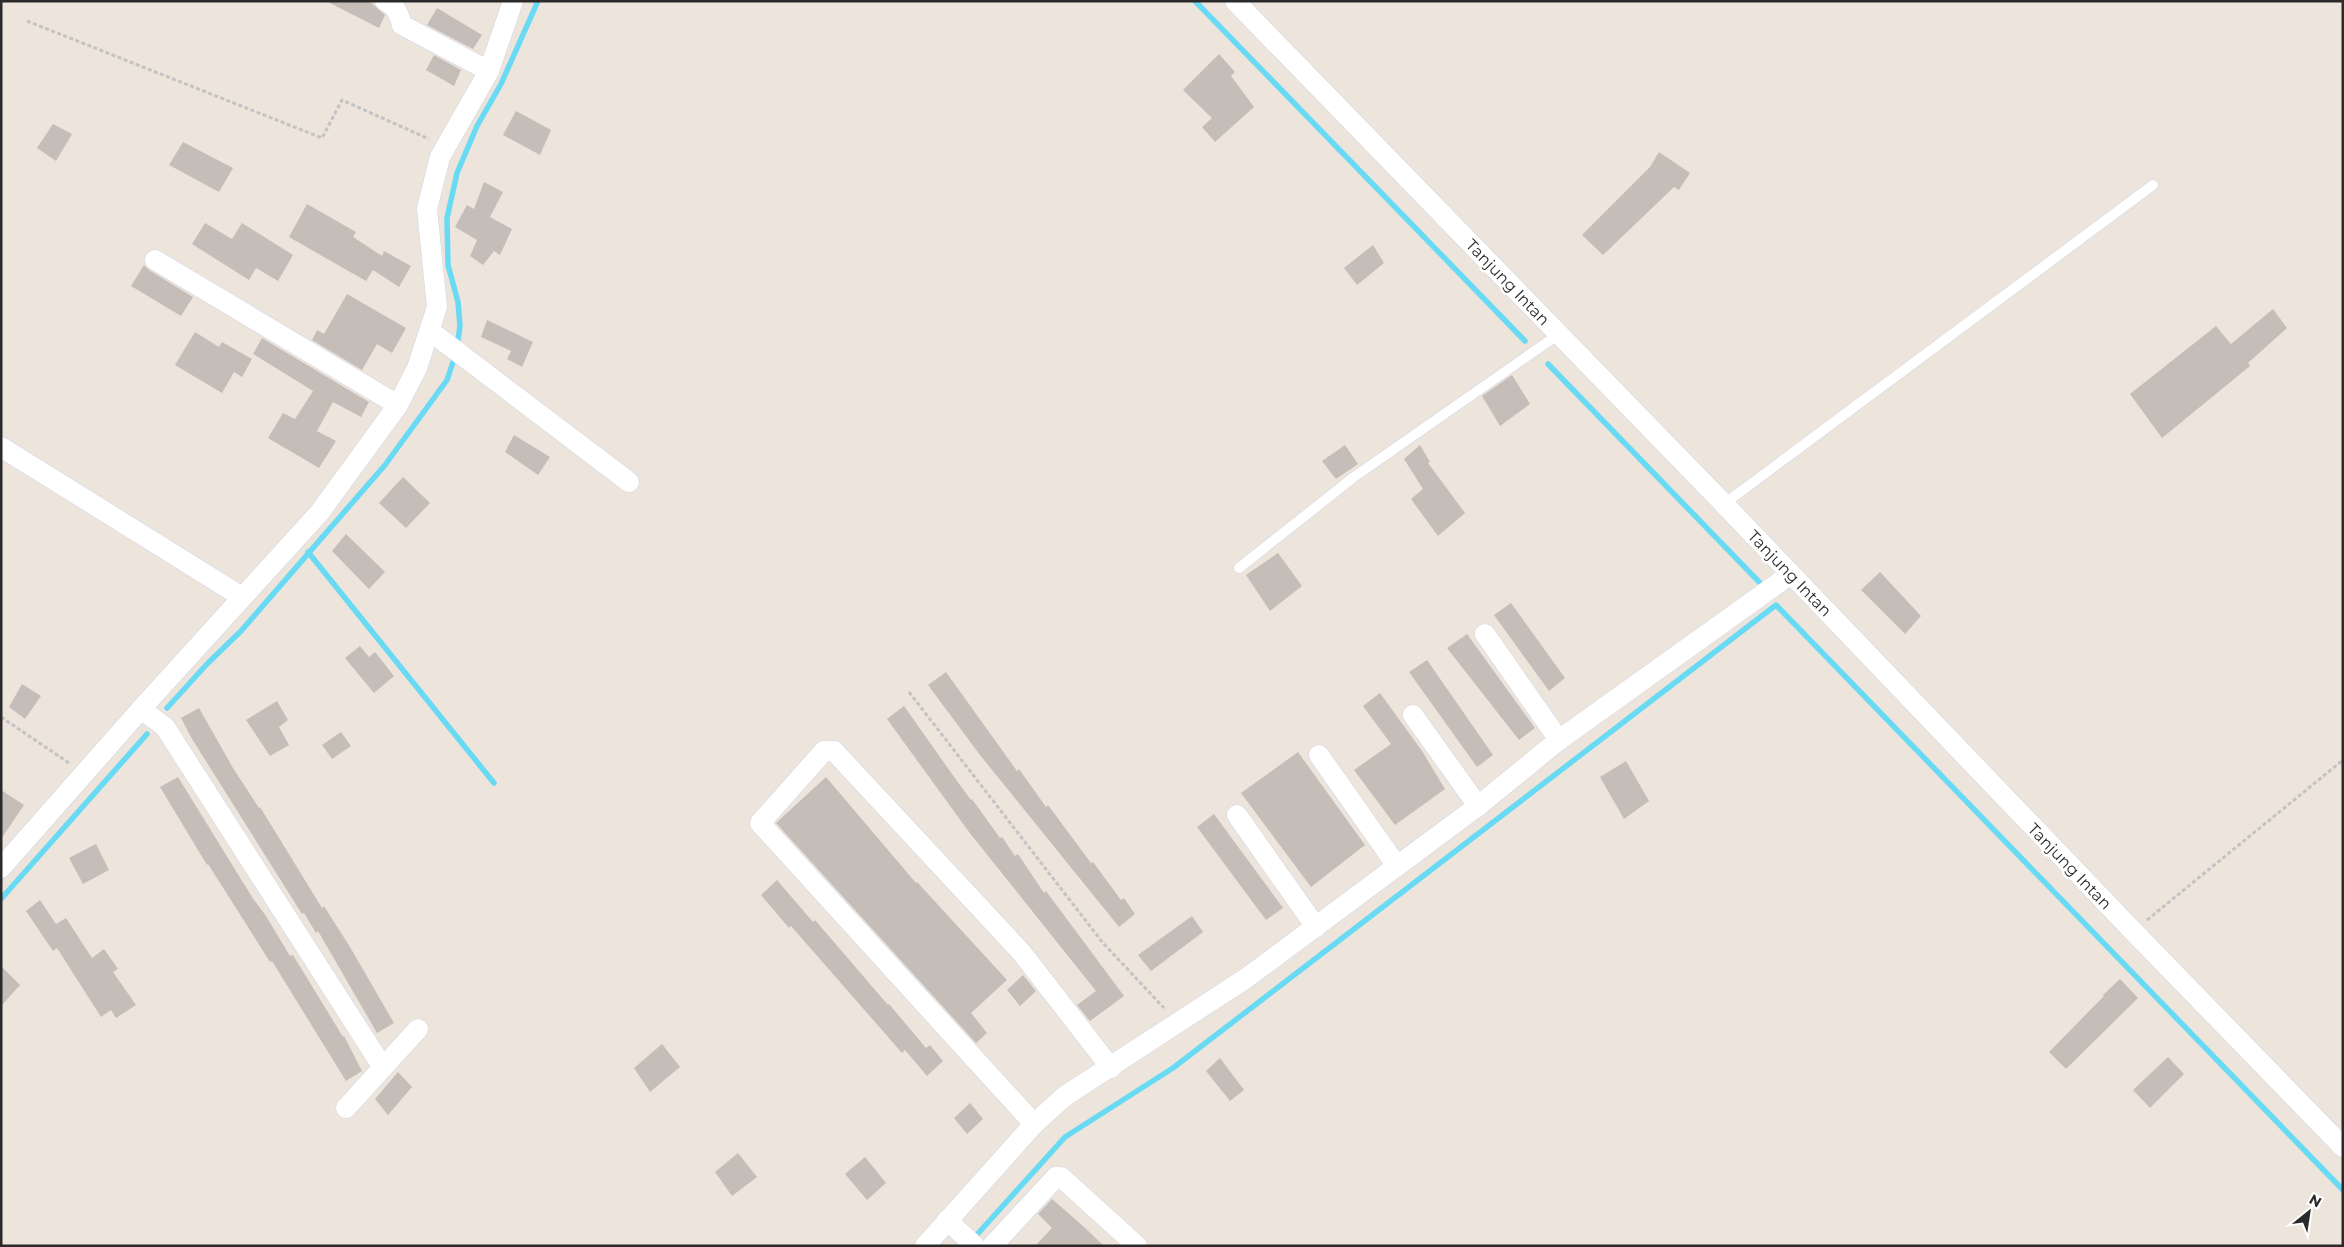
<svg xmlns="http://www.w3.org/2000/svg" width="2344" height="1247" font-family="Montserrat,sans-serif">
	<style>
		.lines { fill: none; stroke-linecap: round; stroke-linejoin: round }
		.stream { stroke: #69daf4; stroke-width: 5.5 }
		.building { fill: #c5beb8 }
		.service-casing { stroke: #d1d6e4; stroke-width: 11 }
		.minor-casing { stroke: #d1d6e4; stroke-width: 21 }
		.path { stroke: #c3c3c3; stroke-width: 3; stroke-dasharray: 4 2.5; stroke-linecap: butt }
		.service { stroke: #fff; stroke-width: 10 }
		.minor { stroke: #fff; stroke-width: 20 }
		.labels { text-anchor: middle; stroke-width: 5; stroke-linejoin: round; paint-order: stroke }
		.street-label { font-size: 16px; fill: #2a2a2a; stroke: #fff }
	</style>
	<rect width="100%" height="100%" fill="#ede4dc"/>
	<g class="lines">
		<g class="stream">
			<polyline points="1195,1 1525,341"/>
			<polyline points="457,347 460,326 458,302 448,265 447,218 457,173 477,126 501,84 538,1"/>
			<polyline points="1548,364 1763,586"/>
			<polyline points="308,552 494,783"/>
			<polyline points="167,708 207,664 241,631 385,465 447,380 455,356"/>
			<polyline points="1,899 147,734"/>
			<polyline points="973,1239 1065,1137 1173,1068 1776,605 2343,1190"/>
		</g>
	</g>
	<g class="building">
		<polygon points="326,1 369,1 385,15 379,28"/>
		<polygon points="437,8 482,35 473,49 427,25"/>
		<polygon points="1219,54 1235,72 1231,76 1254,107 1215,142 1202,127 1212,118 1183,90"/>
		<polygon points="434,55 461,70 454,86 426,70"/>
		<polygon points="516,111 551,130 540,155 503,135"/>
		<polygon points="53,124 72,134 56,161 37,148"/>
		<polygon points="183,142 233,168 219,192 169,165"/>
		<polygon points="1659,152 1690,173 1679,190 1674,187 1603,255 1582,235 1650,167"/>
		<polygon points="484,182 503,192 490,217 512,229 500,255 494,251 483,265 470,256 477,240 455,227 467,205 474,209"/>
		<polygon points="307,204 356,232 353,237 382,256 384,251 411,266 399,287 373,270 366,281 289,237"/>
		<polygon points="205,223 232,239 242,223 293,255 278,281 256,268 249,280 192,244"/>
		<polygon points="1373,245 1384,263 1357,285 1344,268"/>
		<polygon points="144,265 149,270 193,297 181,316 131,286"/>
		<polygon points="347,294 406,328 392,353 377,344 362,370 312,340 317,330 324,334"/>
		<polygon points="2273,309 2287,328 2248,363 2250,366 2162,438 2130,394 2216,326 2231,344"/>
		<polygon points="487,320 533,342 522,367 507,359 511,351 481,337"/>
		<polygon points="195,332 219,347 222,342 252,359 242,377 234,372 222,393 175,365"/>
		<polygon points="262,338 369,402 361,417 333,402 317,431 336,441 319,468 268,438 283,413 295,419 313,391 253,354"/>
		<polygon points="1512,375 1530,404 1500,426 1482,396"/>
		<polygon points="514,435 550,457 538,475 505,452"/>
		<polygon points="1345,445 1358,464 1336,479 1322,461"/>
		<polygon points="1420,445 1430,462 1428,463 1465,513 1438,536 1411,499 1423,489 1404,459"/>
		<polygon points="403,477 430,503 406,528 379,503"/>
		<polygon points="346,534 385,572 369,589 332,551"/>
		<polygon points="1278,553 1302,586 1270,611 1246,575"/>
		<polygon points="1880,572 1921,616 1905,634 1861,590"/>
		<polygon points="1511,603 1565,678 1549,691 1494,615"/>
		<polygon points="1467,634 1535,728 1519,740 1447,648"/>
		<polygon points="360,646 369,657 375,652 394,676 374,693 345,658"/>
		<polygon points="1427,660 1493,755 1477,767 1409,672"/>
		<polygon points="946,672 1017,771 1019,769 1046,807 1048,805 1091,863 1093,862 1121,900 1124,898 1135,914 1119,927 980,755 928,685"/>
		<polygon points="22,684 41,696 25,719 9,707"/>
		<polygon points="1380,693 1422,751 1445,789 1395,825 1354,770 1391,744 1363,706"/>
		<polygon points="277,701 288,720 279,727 289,745 270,756 246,720"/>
		<polygon points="904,706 957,781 971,800 972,799 1000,838 1002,837 1015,856 1018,854 1044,893 1046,891 1124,996 1090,1021 1077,1005 1096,991 969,832 887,719"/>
		<polygon points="199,708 233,768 259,808 260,807 322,908 324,906 350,947 394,1023 377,1033 318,931 316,933 304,913 302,914 192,739 181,718"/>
		<polygon points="341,732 351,746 332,759 322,745"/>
		<polygon points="1298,752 1365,845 1311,887 1241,793"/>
		<polygon points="1626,761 1649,801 1624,819 1600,777"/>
		<polygon points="178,777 252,897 266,916 290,956 293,955 343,1037 344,1036 362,1071 346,1081 272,961 270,962 208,864 207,865 160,787"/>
		<polygon points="826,777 916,883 917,882 1007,980 971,1013 987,1033 976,1043 776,823"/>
		<polygon points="1,790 24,805 1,839"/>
		<polygon points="1214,814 1283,908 1266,920 1197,827"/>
		<polygon points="96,844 109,870 83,884 69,858"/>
		<polygon points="777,880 813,922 815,920 888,1005 889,1004 926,1048 930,1045 943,1061 927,1076 905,1050 902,1053 791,926 789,928 761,895"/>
		<polygon points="40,900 56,924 66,918 92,958 104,949 118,969 113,972 136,1005 116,1018 111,1010 101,1017 57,948 53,951 26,911"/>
		<polygon points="1192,916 1203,932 1151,971 1138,955"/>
		<polygon points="1,966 20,985 1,1006"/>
		<polygon points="1023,975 1036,991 1020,1006 1007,990"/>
		<polygon points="2120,979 2138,998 2066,1069 2049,1052 2104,996 2103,995"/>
		<polygon points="662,1044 680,1067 650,1092 634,1068"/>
		<polygon points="2168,1057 2184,1074 2150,1108 2133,1090"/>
		<polygon points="1220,1058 1244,1090 1230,1101 1206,1071"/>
		<polygon points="398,1072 412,1087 388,1115 375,1099"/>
		<polygon points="970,1103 983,1119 967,1134 954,1118"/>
		<polygon points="738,1153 757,1177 732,1196 715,1172"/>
		<polygon points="865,1157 886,1183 867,1200 845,1174"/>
		<polygon points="1052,1199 1083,1226 1104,1246 1035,1246 1052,1228 1038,1214"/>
	</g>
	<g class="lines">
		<defs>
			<g id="service">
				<polyline points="1724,504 2153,185"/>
				<polyline points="1239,568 1354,477 1559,334"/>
			</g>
			<g id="minor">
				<path d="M385 1C396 6 399 14 402 25L489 71"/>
				<polyline points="1235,1 1724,504 2133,931 2343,1147"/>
				<polyline points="155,260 398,405"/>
				<polyline points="430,331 629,482"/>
				<polyline points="1,447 242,597"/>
				<polyline points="1485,634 1559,740"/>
				<polyline points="141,709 165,727 382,1066"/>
				<polyline points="1413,715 1478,806"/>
				<polyline points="1319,755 1397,866"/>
				<polyline points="1237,815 1316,927"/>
				<polyline points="1,868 141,709 320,512 398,405 417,368 437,307 427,209 440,157 489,71 513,1"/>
				<polyline points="346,1108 418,1029"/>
				<polyline points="1034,1124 760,823 824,751 834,751 1022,953 1111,1068"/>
				<polyline points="947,1220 975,1246"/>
				<polyline points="925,1246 1034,1124 1065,1096 1245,979 1478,806 1559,740 1791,574"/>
				<polyline points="992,1246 1056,1177 1061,1177 1137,1246"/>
			</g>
		</defs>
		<use href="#service" class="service-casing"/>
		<use href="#minor" class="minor-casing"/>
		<g class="path">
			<polyline points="27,21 322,138 342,100 429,139"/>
			<polyline points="909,692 1103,943 1164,1008"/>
			<polyline points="1,717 69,763"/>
			<polyline points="2147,920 2343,760"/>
		</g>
		<use href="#service" class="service"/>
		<use href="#minor" class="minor"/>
	</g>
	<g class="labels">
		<g class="street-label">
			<text transform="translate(1508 282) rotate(46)" y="6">Tanjung Intan</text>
			<text transform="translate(1790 573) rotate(46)" y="6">Tanjung Intan</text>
			<text transform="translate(2070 866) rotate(46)" y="6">Tanjung Intan</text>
		</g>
	</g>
	<rect width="2344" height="1247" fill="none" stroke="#2a2a2a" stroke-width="5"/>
	<g transform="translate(2309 1212) rotate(30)" stroke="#ffffff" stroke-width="4" paint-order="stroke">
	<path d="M0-4L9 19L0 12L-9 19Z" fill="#2a2a2a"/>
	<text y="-8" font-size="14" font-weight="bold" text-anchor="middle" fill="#2a2a2a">N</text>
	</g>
</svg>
